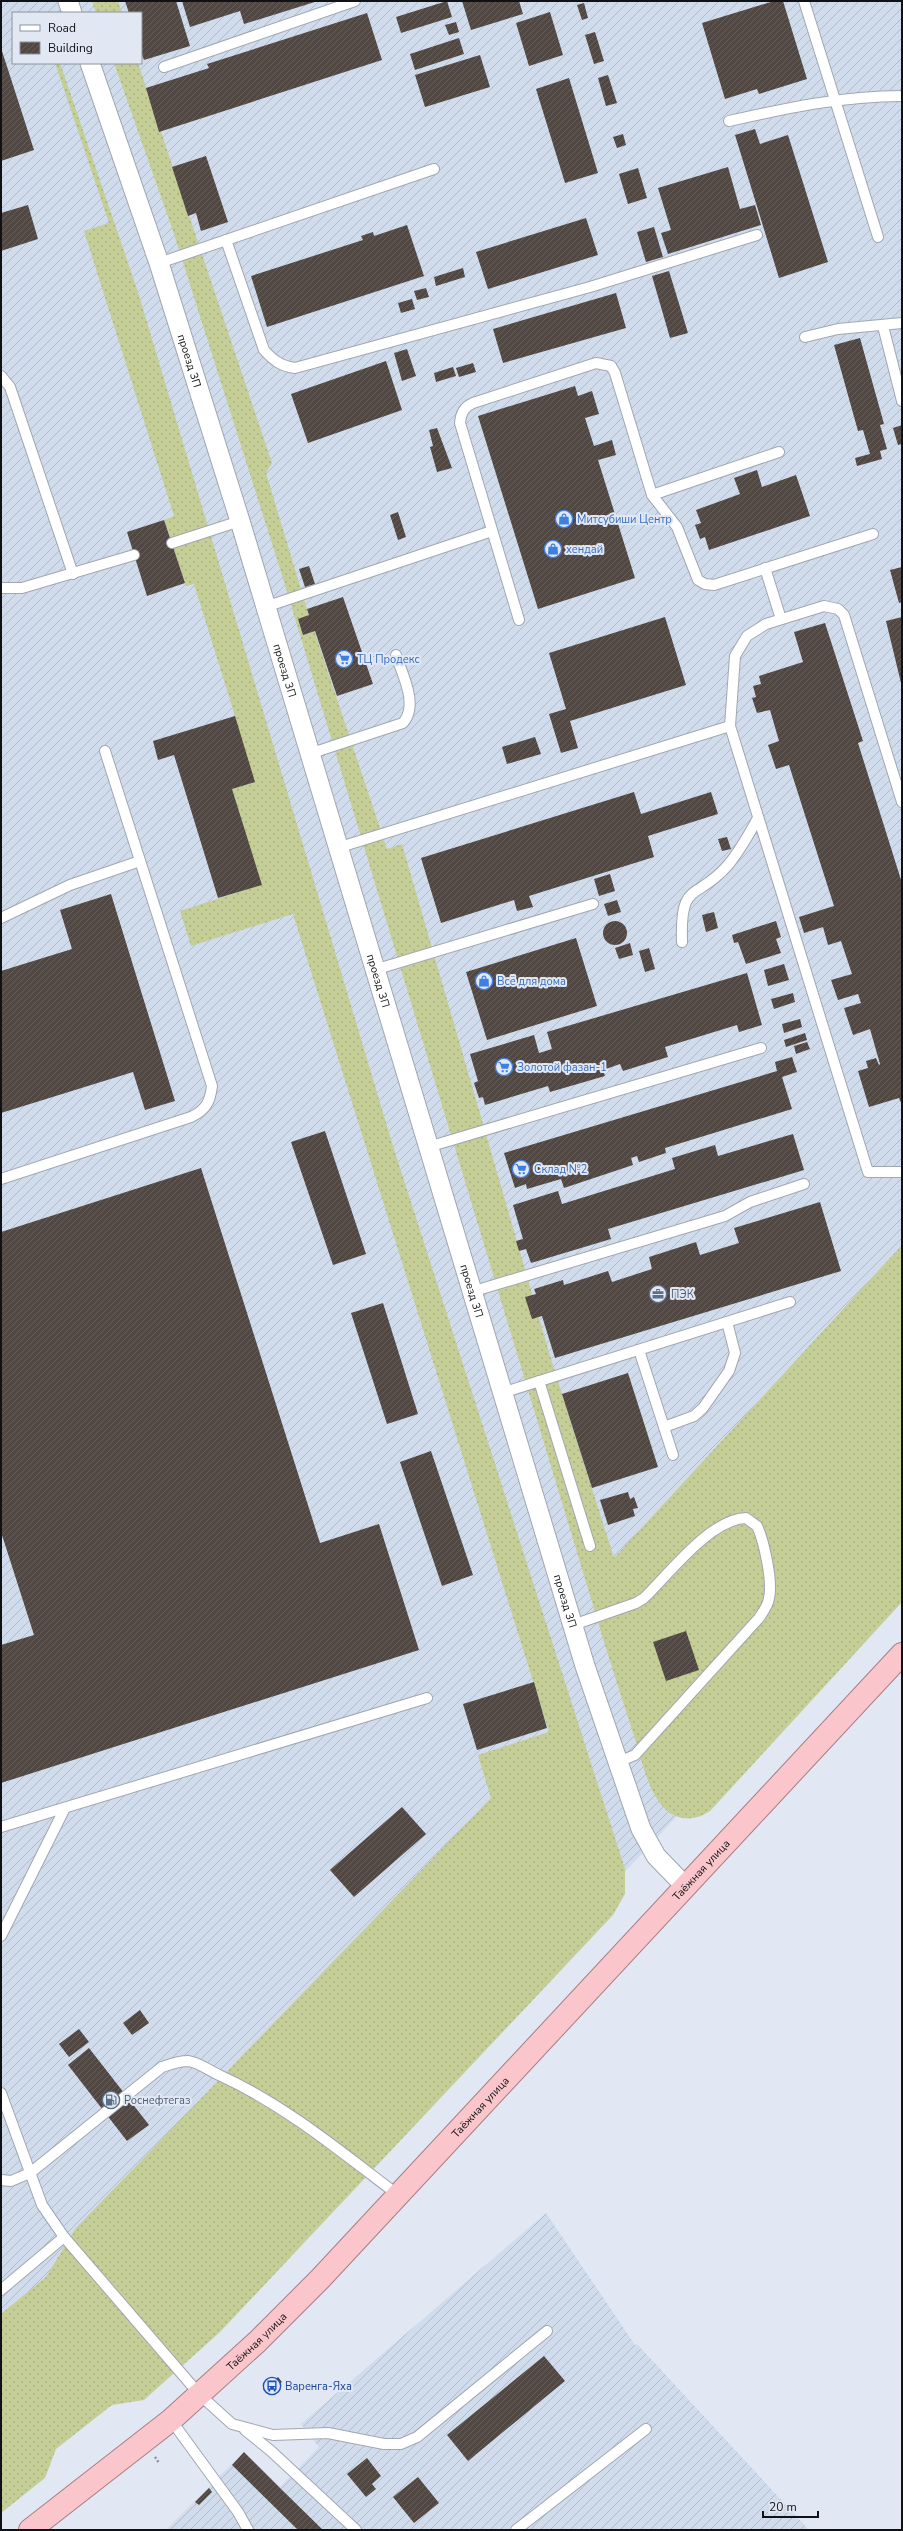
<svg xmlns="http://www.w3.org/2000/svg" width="903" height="2531" font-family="'Nunito Sans',sans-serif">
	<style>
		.industrial { fill: url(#industrial-furrows); fill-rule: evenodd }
		.grass { fill: url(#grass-dots) }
		.building { fill: url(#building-hatch) }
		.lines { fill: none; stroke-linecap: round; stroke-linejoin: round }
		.service-casing { stroke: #a1a7b1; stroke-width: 12 }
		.minor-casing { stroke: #a1a7b1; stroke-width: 21 }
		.trunk-casing { stroke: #a77e83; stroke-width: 24 }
		.path { stroke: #8b9098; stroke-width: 2.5; stroke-dasharray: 2 2; stroke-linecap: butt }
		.service { stroke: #fff; stroke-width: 10 }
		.minor { stroke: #fff; stroke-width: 19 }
		.trunk { stroke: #fac6cb; stroke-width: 22 }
		.labels { text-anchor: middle; stroke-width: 4; stroke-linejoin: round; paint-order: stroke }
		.street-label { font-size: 11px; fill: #0f1115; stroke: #e1e8f3 }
		.shop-label { font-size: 11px; fill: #366cbe; stroke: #e1e8f3; text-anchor: start }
		.service-label { font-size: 11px; fill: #4e5e75; stroke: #e1e8f3; text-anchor: start }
		.transit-label { font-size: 11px; fill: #164399; stroke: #e1e8f3; text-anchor: start }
	</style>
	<defs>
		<pattern id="industrial-furrows" width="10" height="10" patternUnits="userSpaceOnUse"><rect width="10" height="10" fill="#d0dcec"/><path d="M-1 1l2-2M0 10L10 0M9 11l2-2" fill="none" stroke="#b1bcca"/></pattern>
		<pattern id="grass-dots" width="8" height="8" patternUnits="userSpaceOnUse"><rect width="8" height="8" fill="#c5ce96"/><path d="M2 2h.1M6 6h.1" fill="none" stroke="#a8b080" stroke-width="1.8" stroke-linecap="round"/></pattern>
		<pattern id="building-hatch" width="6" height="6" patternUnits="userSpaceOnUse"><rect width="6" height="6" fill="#514743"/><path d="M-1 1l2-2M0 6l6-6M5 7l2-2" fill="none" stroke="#655e5b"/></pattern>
	</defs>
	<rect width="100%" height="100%" fill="#e1e8f3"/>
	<g class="industrial">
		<path d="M1 1H902V1574L702 1790 324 2191 1 2458ZM13 13H141V63H13Z"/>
		<polygon points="546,2213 635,2345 637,2344 809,2530 166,2530 244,2452 280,2487 319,2447 301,2424"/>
	</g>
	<g class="grass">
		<polygon points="92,1 118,1 122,13 96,13"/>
		<polygon points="55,63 60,63 138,292 393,1146 625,1869 625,1894 613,1915 220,2332 144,2400 112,2405 56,2449 45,2478 1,2513 1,2314 46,2277 76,2228 491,1798 478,1755 549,1732 293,914 191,946 180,911 261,885 232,789 235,716 194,584 186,586 164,520 174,516 84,231 109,223"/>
		<path d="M114 63H138L272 463 266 473 307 609 387 849 402 844 551 1359 614 1558 902 1245V1602L711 1810C697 1821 678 1822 664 1808 648 1791 642 1761 635 1739 625 1708 615 1677 605 1645L281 572 173 231Z"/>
	</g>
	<g class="building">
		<polygon points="125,1 176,1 190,46 144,60 141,52 141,13 129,13"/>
		<polygon points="182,1 318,1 244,24 240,11 190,27"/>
		<polygon points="447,1 452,17 401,33 396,17"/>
		<polygon points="462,1 519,1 523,14 471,30"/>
		<polygon points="774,1 783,1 807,79 759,94 757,89 725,99 702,23"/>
		<polygon points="584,3 588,18 582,20 577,5"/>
		<polygon points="550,12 563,55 529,66 516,23"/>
		<polygon points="367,13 382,60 159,132 146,88 209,68 207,64"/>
		<polygon points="456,22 459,32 449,35 445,25"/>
		<polygon points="595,32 604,61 594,64 585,35"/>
		<polygon points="459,38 464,54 415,70 410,54"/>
		<polygon points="1,48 34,150 1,161"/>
		<polygon points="480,55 490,87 425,107 415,75"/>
		<polygon points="608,75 617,103 606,106 598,78"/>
		<polygon points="569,78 598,173 565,183 536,89"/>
		<polygon points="755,129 760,144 788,135 828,262 779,278 735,135"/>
		<polygon points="623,134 626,145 617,148 613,137"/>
		<polygon points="206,156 228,222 201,231 196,213 188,216 172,167"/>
		<polygon points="728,167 740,209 755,205 761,225 668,254 661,233 671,230 658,188"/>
		<polygon points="638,168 647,198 628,204 619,174"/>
		<polygon points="28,205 38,239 1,251 1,213"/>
		<polygon points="586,218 598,255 488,289 476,252"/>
		<polygon points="407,225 424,276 267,327 251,276 363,240 361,236 373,232 374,236"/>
		<polygon points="654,227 663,257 646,262 637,232"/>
		<polygon points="463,268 465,277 436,286 434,277"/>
		<polygon points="669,271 688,333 670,338 652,276"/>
		<polygon points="426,288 429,297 417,300 414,291"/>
		<polygon points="616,293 626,328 503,363 493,329"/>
		<polygon points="412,299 415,309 401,313 398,303"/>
		<polygon points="860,338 884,424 880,425 887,449 880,451 882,459 857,466 855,458 870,454 863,430 858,431 834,345"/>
		<polygon points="407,349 416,376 402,381 394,353"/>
		<polygon points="386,361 402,410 308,443 291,394"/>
		<polygon points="473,363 476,372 459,377 456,368"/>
		<polygon points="453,367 456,376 436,382 434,373"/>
		<polygon points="575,386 578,396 592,391 599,414 585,418 594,446 612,440 616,455 598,460 635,578 538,609 478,416"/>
		<polygon points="902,425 902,444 898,445 893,428"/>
		<polygon points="437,428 452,468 437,472 430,447 433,446 429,430"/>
		<polygon points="757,470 762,487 796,475 810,516 709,550 705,537 700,539 695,525 701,523 696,510 740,494 734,478"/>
		<polygon points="398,512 406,537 398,540 390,515"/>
		<polygon points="164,520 185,583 147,596 127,532"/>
		<polygon points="309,566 315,584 305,587 299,569"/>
		<polygon points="902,567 902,602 899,603 890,570"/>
		<polygon points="343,597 373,684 337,696 315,631 303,635 298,619 309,615 307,609"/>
		<polygon points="665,617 686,685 570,721 578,748 561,753 549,714 566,709 549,653"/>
		<polygon points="902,617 902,682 901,683 886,621"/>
		<polygon points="825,623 863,741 858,743 902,883 902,1105 899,1098 869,1107 858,1071 868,1068 866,1061 876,1058 879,1065 880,1064 870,1029 853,1035 844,1008 861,1003 858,994 838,1000 831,980 852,974 841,941 828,945 823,927 804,933 799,917 834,906 789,765 776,769 768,745 779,741 770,710 757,713 752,698 756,697 753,686 761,684 759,676 803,662 794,632"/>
		<polygon points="235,716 255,782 232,789 262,885 218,898 174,755 158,760 153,741"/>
		<polygon points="535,737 541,754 507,764 502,747"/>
		<polygon points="634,792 641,814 711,792 718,814 648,836 654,857 529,896 533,907 517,911 514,900 441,923 421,858"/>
		<polygon points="727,837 731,849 722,851 718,839"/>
		<polygon points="610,874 615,891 599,896 594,879"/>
		<polygon points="111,894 175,1101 145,1110 133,1072 1,1113 1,971 72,949 60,910"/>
		<polygon points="617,900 621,912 608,916 604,904"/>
		<polygon points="714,912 718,928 706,932 702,915"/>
		<polygon points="776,921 781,937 776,939 781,953 746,964 738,942 734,943 732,935"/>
		<circle cx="615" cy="933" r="12"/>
		<polygon points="576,938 597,1006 487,1040 466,972"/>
		<polygon points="630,943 633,955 619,959 615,948"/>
		<polygon points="649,948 655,969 645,972 639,951"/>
		<polygon points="784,964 789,980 768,986 764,970"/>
		<polygon points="747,973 762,1025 739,1032 737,1025 665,1047 668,1057 623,1071 620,1064 603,1070 605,1076 550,1092 548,1086 485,1105 483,1097 479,1098 474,1083 478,1081 470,1054 534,1035 539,1053 552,1049 547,1032"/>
		<polygon points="793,993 795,1002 774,1009 771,999"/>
		<polygon points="800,1019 802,1027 784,1033 782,1024"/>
		<polygon points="805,1033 807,1040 786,1047 784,1040"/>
		<polygon points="807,1042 810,1049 796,1054 794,1046"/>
		<polygon points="792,1057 797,1072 782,1077 792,1109 665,1148 666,1153 639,1162 637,1156 631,1158 633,1165 564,1188 561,1179 527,1189 526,1184 515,1188 504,1153 777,1071 775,1062"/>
		<polygon points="325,1131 366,1254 333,1265 291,1142"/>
		<polygon points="793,1134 804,1170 608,1229 611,1239 531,1263 526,1249 519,1251 516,1241 523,1239 513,1205 558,1191 562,1204 675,1169 672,1158 715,1145 718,1156"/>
		<polygon points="201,1168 320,1543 379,1524 419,1650 1,1783 1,1645 34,1635 1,1532 1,1232"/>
		<polygon points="820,1202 841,1271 555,1358 542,1316 532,1319 525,1297 536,1294 534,1289 563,1280 564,1285 608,1271 612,1282 652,1269 649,1257 696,1242 700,1255 739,1243 734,1228"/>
		<polygon points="383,1303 418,1414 387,1424 351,1313"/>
		<polygon points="628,1373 658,1467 592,1488 562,1394"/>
		<polygon points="431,1451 473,1575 442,1586 400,1462"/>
		<polygon points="628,1492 630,1499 634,1497 638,1508 633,1509 635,1516 608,1525 600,1500"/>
		<polygon points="686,1631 699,1670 666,1681 653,1642"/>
		<polygon points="534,1682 547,1728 477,1750 463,1704"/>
		<polygon points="402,1807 426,1834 354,1897 330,1870"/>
		<polygon points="140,2010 149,2023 132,2035 123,2023"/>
		<polygon points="79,2029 89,2042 69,2057 59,2044"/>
		<polygon points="89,2048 149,2125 127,2141 68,2065"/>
		<polygon points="544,2356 565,2381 468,2461 447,2435"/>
		<polygon points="278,2377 282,2382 267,2394 263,2389"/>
		<polygon points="244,2452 280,2488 323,2530 298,2530 232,2465"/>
		<polygon points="367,2458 381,2476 372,2484 376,2489 366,2497 347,2474"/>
		<polygon points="418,2477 439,2503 414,2523 393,2497"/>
		<polygon points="209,2488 212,2492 199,2505 195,2502"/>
	</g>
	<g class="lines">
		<defs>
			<g id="service">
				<polyline points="804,1 878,237"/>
				<polyline points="164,67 355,1"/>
				<path d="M729 121C787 108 842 96 902 96"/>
				<path d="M226 240 264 350C274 361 281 366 295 368L590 287 757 235"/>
				<polyline points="159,263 434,169"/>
				<polyline points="883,326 902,401"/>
				<polyline points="805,337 838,329 902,323"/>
				<polyline points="1,376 10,387 73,574"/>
				<polyline points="652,495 779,452"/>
				<polyline points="172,543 240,521"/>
				<polyline points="765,568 781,619"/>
				<polyline points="1,588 22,588 134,555"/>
				<polyline points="265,607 492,531"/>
				<path d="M519 620 460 423C461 413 464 407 473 403L596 363 611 366 615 373 652 495 677 527 698 580 705 584 714 585 873 534"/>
				<path d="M309 754 403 723C419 705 402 674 396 655"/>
				<polyline points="902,802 844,615 838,609 824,606 766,624 747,636 735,656 730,726 868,1172 902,1172"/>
				<polyline points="337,848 730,726"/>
				<polyline points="1,918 70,885 140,861"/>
				<path d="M682 942C680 879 696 902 728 865 740 851 749 834 758 818"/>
				<polyline points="374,970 593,904"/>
				<polyline points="428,1147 761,1048"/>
				<path d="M1 1179 191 1117C206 1110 210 1102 212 1086L105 751"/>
				<polyline points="471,1292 725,1216 750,1202 804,1184"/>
				<polyline points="639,1350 673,1455"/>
				<polyline points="539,1381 590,1546"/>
				<polyline points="502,1393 790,1302"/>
				<polyline points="664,1427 694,1416 703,1408 729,1371 735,1353 727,1322"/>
				<path d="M573 1625 636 1603 644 1598C669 1574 710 1519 746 1518L757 1526C764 1541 773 1582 769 1598 768 1606 763 1612 759 1618L635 1755 618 1762"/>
				<polyline points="1,1827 427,1698"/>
				<polyline points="1,1936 65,1808"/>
				<polyline points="1,2093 42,2205 64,2237"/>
				<path d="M1 2180 11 2181 30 2173 162 2067C171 2064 179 2061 188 2061 198 2062 210 2071 219 2075 285 2105 340 2151 398 2195"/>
				<polyline points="1,2290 64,2237 200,2395 232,2424 273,2435 328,2433 384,2444 401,2444 417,2437 547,2331"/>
				<polyline points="171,2420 238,2512 248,2530"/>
				<polyline points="245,2430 271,2451 356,2530"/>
				<polyline points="516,2530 646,2429"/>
			</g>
			<g id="minor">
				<polyline points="68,1 72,13"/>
				<path id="s1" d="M90 63 159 263 240 521 585 1666 641 1829 656 1856 686 1887"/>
			</g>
			<g id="trunk">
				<path id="s2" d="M30 2530 171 2420 257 2342 320 2279 902 1654"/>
			</g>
		</defs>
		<use href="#service" class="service-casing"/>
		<use href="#minor" class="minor-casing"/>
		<use href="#trunk" class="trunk-casing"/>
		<polyline class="path" points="155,2457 159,2463"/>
		<use href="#service" class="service"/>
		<use href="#minor" class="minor"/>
		<use href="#trunk" class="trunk"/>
	</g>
	<defs>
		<symbol id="shop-ring" viewBox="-11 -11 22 22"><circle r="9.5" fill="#e1e8f3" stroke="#3f7fe0" stroke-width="1.5"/><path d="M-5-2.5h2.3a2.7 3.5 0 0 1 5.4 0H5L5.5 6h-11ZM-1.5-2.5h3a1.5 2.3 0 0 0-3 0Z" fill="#3f7fe0"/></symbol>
		<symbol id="supermarket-ring" viewBox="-11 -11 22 22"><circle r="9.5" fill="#e1e8f3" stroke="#3f7fe0" stroke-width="1.5"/><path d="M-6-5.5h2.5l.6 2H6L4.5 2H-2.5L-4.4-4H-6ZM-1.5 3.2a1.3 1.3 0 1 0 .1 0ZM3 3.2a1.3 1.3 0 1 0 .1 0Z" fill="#3f7fe0"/></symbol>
		<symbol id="office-ring" viewBox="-11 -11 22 22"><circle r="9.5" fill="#e1e8f3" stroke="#5c6f8a" stroke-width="1.5"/><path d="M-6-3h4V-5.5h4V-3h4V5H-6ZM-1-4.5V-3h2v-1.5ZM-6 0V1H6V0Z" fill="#5c6f8a"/></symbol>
		<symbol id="fuel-ring" viewBox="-11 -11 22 22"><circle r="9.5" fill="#e1e8f3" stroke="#5c6f8a" stroke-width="1.5"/><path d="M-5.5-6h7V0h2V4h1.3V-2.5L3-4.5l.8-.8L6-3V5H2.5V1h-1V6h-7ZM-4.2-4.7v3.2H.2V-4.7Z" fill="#5c6f8a"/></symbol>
		<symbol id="bus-ring" viewBox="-11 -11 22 22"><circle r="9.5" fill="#e1e8f3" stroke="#1a4fb4" stroke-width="1.5"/><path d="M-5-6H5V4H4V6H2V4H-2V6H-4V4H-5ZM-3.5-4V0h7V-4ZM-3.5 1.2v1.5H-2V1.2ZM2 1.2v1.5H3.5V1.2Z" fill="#1a4fb4"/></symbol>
	</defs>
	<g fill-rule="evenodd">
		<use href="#shop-ring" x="554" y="509" width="20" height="20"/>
		<use href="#shop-ring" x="543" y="539" width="20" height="20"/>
		<use href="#supermarket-ring" x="334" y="649" width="20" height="20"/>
		<use href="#shop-ring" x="474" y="971" width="20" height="20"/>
		<use href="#supermarket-ring" x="494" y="1057" width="20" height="20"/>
		<use href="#supermarket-ring" x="511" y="1159" width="20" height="20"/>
		<use href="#office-ring" x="648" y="1284" width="20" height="20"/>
		<use href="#fuel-ring" x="101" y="2090" width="20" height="20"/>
		<use href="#bus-ring" x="262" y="2376" width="20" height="20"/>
	</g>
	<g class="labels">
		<g class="street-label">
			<text dy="4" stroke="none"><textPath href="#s1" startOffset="314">проезд 3П</textPath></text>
			<text dy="4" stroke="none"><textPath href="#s1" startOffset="638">проезд 3П</textPath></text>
			<text dy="4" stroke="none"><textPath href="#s1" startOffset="962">проезд 3П</textPath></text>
			<text dy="4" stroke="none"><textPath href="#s1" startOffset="1286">проезд 3П</textPath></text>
			<text dy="4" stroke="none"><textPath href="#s1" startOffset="1610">проезд 3П</textPath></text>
			<text dy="4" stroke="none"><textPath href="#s2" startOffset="943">Таёжная улица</textPath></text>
			<text dy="4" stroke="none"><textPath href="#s2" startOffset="619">Таёжная улица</textPath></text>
			<text dy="4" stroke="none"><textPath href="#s2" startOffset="295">Таёжная улица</textPath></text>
		</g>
		<g class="shop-label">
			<text x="577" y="523">Митсубиши Центр</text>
			<text x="566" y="553">хендай</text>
			<text x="357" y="663">ТЦ Продекс</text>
			<text x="497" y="985">Всё для дома</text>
			<text x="517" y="1071">Золотой фазан-1</text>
			<text x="534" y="1173">Склад №2</text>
		</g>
		<g class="service-label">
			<text x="671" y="1298">ПЭК</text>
			<text x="124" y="2104">Роснефтегаз</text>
		</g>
		<g class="transit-label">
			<text x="285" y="2390">Варенга-Яха</text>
		</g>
	</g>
	<rect width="903" height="2531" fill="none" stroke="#0f1115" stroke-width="4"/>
	<rect x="12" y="12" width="130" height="52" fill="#e1e8f3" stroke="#8d929a"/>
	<rect x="20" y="25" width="20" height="6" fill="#ffffff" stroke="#8d929a"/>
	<text x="48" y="32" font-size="12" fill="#0f1115">Road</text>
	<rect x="20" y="42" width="20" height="12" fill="url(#building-hatch)" stroke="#8d929a"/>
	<text x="48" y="52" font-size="12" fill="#0f1115">Building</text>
	<path d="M763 2511v6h55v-6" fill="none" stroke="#0f1115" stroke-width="2"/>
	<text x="769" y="2511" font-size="12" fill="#0f1115" stroke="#e1e8f3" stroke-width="3" paint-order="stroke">20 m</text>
</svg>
